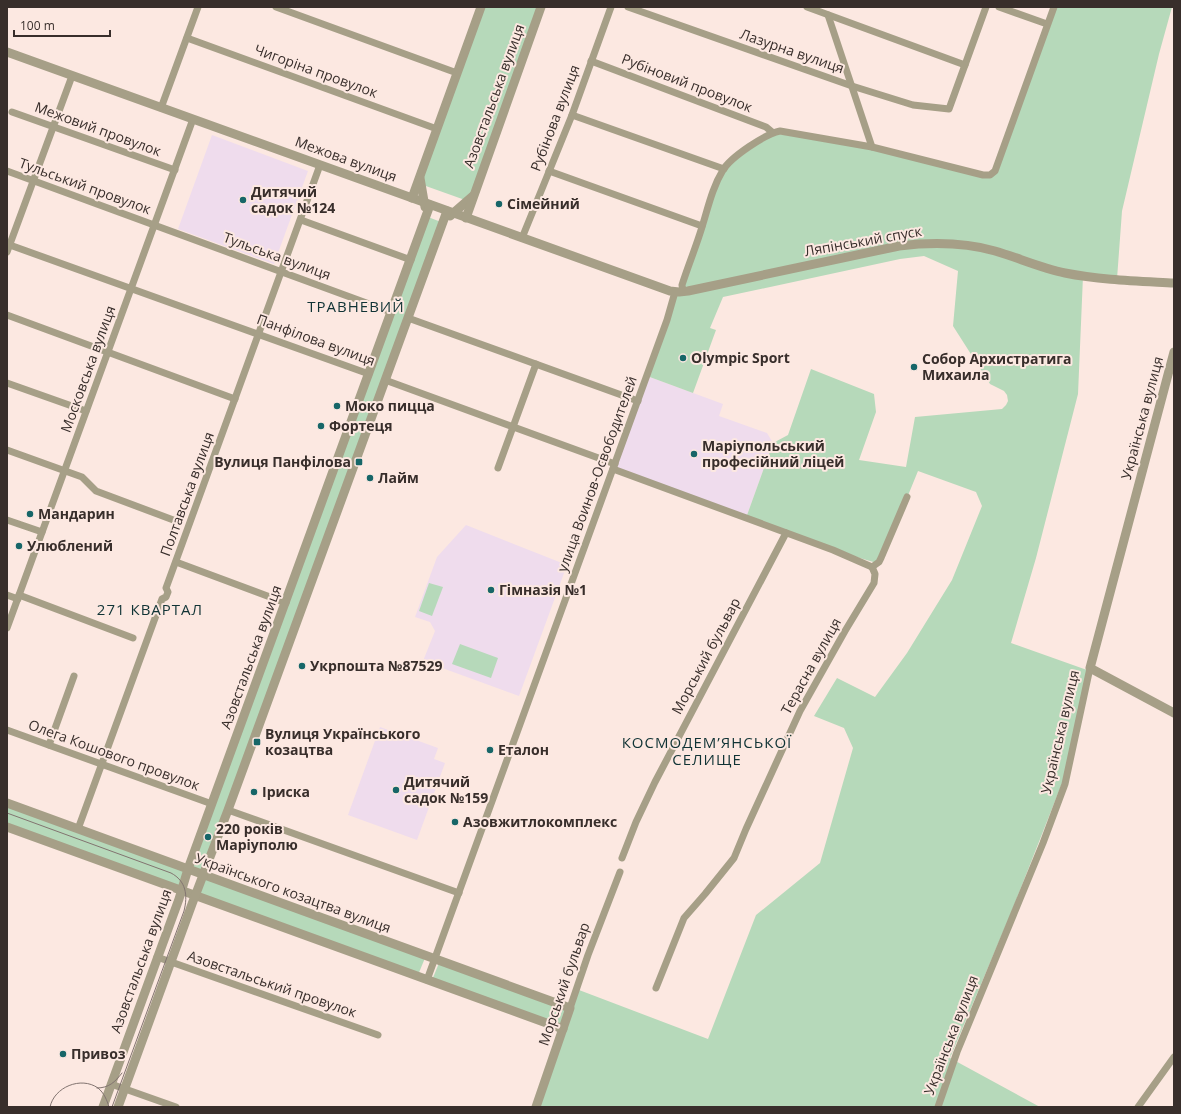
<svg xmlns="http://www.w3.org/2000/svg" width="1181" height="1114" font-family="'Open Sans',sans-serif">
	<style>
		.education { fill: #efdced }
		.green { fill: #b6d9ba }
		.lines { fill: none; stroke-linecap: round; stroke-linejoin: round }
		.minor { stroke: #a69f87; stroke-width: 7 }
		.tertiary { stroke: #a69f87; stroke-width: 9 }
		.tram { stroke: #827470; stroke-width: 1 }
		.poi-dot { fill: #176668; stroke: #fce8e1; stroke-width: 1.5 }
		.labels { text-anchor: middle; stroke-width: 4; stroke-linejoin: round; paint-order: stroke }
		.street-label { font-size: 14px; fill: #382e2b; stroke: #fce8e1 }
		.poi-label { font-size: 14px; font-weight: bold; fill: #382e2b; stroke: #fce8e1; text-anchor: start }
		.neighbourhood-label { font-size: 15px; letter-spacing: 1px; fill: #103335; stroke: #fce8e1 }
	</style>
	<rect width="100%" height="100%" fill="#fce8e1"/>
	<g class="education">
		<polygon points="212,135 308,171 274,264 178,229"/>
		<polygon points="647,376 723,404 719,416 767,433 773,443 746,518 613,469"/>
		<polygon points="466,525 567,565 519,696 423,661 435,631 430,622 415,617 437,557"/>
		<polygon points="380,727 438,748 434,759 445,763 417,840 348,815"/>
	</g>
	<g class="green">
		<polygon points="483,7 539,7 473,193 465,200 423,185 422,177"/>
		<polygon points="1054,7 1172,7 1159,54 1122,211 1117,279 1083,276 1078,394 1036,558 1011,643 1087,670 1066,773 1011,913 950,1058 1040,1107 539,1107 579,990 708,1039 756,915 820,863 853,748 844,728 814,716 837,678 875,697 907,653 952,580 982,506 976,492 918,471 880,564 833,550 746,518 773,443 788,435 811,369 874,394 876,412 859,460 906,467 915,417 1002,409 1006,405 1008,401 1007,395 1004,391 990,384 953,326 958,271 924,256 900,259 723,297 710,328 716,330 693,393 647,376 724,169 772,133 872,147 983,175 995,171"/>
		<polygon points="428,217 441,222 202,873 190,868"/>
		<polygon points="429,583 443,587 432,616 419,611"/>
		<polygon points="460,644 498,658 491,678 452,664"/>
		<polygon points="7,806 186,871 180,888 7,825"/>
		<polygon points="205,878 425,958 418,975 198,894"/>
		<polygon points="439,963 567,1009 561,1027 432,980"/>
	</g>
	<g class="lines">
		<g class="minor">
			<polyline points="276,7 457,73"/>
			<polyline points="628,7 852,86 913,105 949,109 986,7"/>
			<polyline points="807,7 965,65"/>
			<polyline points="999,7 1047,24"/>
			<polyline points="828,15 872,147"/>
			<polyline points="187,38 437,129"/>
			<polyline points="591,61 766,127 772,132"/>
			<polyline points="161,108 198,7"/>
			<polyline points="12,112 175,170"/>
			<polyline points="572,115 724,169"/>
			<polyline points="7,171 391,312"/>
			<polyline points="549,171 702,226"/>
			<polyline points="301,220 411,260"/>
			<polyline points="522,238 572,115 611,7"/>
			<polyline points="7,244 369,374"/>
			<polyline points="7,252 72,76"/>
			<path d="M683 292 682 285C688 266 696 247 702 227 708 208 712 188 723 170 731 157 765 134 780 131L872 147 983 175H990L995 171 1054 7"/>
			<polyline points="7,315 235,399"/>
			<polyline points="408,318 638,401"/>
			<polyline points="385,380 615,464"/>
			<polyline points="7,383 86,411"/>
			<polyline points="7,450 82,477 96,491 176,521"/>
			<polyline points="498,468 536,364"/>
			<polyline points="613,469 833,550 872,567 879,562 881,558 907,497"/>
			<polyline points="7,520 42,532"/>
			<polyline points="176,562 286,603"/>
			<polyline points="7,595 18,599"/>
			<polyline points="19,595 133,638"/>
			<polyline points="7,628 193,119"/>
			<polyline points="7,730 212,804"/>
			<polyline points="49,745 74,676"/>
			<polyline points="228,810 459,893"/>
			<polyline points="78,829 162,599 166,597 168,592 166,588 320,165"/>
			<polyline points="622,858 636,822 655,782 786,533"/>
			<polyline points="157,957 378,1035"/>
			<polyline points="427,980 667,320 675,292"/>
			<polyline points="656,988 684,918 705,894 734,858 746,829 800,711 845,631 874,583 875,574 872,567"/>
			<polyline points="570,1008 588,955 620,872"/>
			<polyline points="111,1084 176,1107"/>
			<polyline points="938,1107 957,1052 1043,843 1065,784 1090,668"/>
			<polyline points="1138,1107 1174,1057"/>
		</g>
		<g class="tertiary">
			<path d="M7 52 670 291 679 292 688 291 899 246C932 242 963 242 995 251 1019 258 1041 268 1065 273 1100 280 1138 281 1174 283"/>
			<polyline points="420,178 425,207"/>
			<polyline points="412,198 481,7"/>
			<polyline points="450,216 473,196"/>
			<polyline points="466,218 541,7"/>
			<polyline points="1174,352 1090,668 1174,713"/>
			<polyline points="7,803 570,1008 536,1107"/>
			<polyline points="7,827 563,1029"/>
			<polyline points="103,1107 179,899 188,869 430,205"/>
			<polyline points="118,1107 192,904 228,810 447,211"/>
		</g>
		<g class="tram">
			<path d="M7 813 171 873C186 881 188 895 184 911L112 1107"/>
			<path d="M97 1088C109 1088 115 1082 122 1073"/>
			<path d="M50 1107C54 1087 81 1076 98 1088 104 1093 107 1100 109 1107"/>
		</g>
	</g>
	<g class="poi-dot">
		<circle cx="243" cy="200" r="4"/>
		<circle cx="499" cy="204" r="4"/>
		<circle cx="683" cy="358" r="4"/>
		<circle cx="914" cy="367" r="4"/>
		<circle cx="337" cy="406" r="4"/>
		<circle cx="321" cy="426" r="4"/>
		<circle cx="694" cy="454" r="4"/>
		<rect x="355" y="458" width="8" height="8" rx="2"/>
		<circle cx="370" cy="478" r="4"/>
		<circle cx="30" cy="514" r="4"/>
		<circle cx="19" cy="546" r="4"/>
		<circle cx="491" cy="590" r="4"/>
		<circle cx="302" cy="666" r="4"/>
		<rect x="253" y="738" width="8" height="8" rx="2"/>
		<circle cx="490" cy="750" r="4"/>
		<circle cx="396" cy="790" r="4"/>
		<circle cx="254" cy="792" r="4"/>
		<circle cx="455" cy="822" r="4"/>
		<circle cx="208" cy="837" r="4"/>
		<circle cx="63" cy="1054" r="4"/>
	</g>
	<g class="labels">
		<g class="street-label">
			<text transform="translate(792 51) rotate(19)" y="5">Лазурна вулиця</text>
			<text transform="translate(316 71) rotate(20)" y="5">Чигоріна провулок</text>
			<text transform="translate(687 83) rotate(21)" y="5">Рубіновий провулок</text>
			<text transform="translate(494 96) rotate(-70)" y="5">Азовстальська вулиця</text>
			<text transform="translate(555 118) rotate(-69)" y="5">Рубінова вулиця</text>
			<text transform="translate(98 129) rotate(20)" y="5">Межовий провулок</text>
			<text transform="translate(346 159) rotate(20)" y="5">Межова вулиця</text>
			<text transform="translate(85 186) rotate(20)" y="5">Тульський провулок</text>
			<text transform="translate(863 241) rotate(-10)" y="5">Ляпінський спуск</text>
			<text transform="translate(277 256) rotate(20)" y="5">Тульська вулиця</text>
			<text transform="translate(316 340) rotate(20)" y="5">Панфілова вулиця</text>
			<text transform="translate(88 369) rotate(-70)" y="5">Московська вулиця</text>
			<text transform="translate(1142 418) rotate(-75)" y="5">Українська вулиця</text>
			<text transform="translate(597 474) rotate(-70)" y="5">улица Воинов-Освободителей</text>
			<text transform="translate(187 494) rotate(-70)" y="5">Полтавська вулиця</text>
			<text transform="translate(706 656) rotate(-62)" y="5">Морський бульвар</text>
			<text transform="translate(251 657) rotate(-70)" y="5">Азовстальська вулиця</text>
			<text transform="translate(811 666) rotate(-61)" y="5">Терасна вулиця</text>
			<text transform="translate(1060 732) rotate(-77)" y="5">Українська вулиця</text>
			<text transform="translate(114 755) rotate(20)" y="5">Олега Кошового провулок</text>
			<text transform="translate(293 893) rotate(20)" y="5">Українського козацтва вулиця</text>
			<text transform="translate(141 961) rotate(-70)" y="5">Азовстальська вулиця</text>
			<text transform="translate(272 984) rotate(19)" y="5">Азовстальський провулок</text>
			<text transform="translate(564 984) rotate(-71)" y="5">Морський бульвар</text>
			<text transform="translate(951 1035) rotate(-69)" y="5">Українська вулиця</text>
		</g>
		<g class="poi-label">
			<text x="251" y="197">Дитячий<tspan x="251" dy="16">садок №124</tspan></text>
			<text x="507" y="209">Сімейний</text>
			<text x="691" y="363">Olympic Sport</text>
			<text x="922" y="364">Собор Архистратига<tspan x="922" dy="16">Михаила</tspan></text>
			<text x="345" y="411">Моко пицца</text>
			<text x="329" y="431">Фортеця</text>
			<text x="702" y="451">Маріупольський<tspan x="702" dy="16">професійний ліцей</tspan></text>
			<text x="351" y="467" text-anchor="end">Вулиця Панфілова</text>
			<text x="378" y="483">Лайм</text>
			<text x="38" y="519">Мандарин</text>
			<text x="27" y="551">Улюблений</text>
			<text x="499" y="595">Гімназія №1</text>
			<text x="310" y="671">Укрпошта №87529</text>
			<text x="265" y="739">Вулиця Українського<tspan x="265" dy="16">козацтва</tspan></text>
			<text x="498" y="755">Еталон</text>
			<text x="404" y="787">Дитячий<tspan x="404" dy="16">садок №159</tspan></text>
			<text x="262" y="797">Іриска</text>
			<text x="463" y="827">Азовжитлокомплекс</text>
			<text x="216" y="834">220 років<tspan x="216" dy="16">Маріуполю</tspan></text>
			<text x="71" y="1059">Привоз</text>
		</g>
		<g class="neighbourhood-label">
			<text x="356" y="312">ТРАВНЕВИЙ</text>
			<text x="150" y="615">271 КВАРТАЛ</text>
			<text x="707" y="748">КОСМОДЕМ’ЯНСЬКОЇ<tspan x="707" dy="17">СЕЛИЩЕ</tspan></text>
		</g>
	</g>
	<rect width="1181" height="1114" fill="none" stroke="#382e2b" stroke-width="16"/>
	<path d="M14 30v6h96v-6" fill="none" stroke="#382e2b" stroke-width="2"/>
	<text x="20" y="30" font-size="12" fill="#382e2b" stroke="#fce8e1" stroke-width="3" paint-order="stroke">100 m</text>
</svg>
